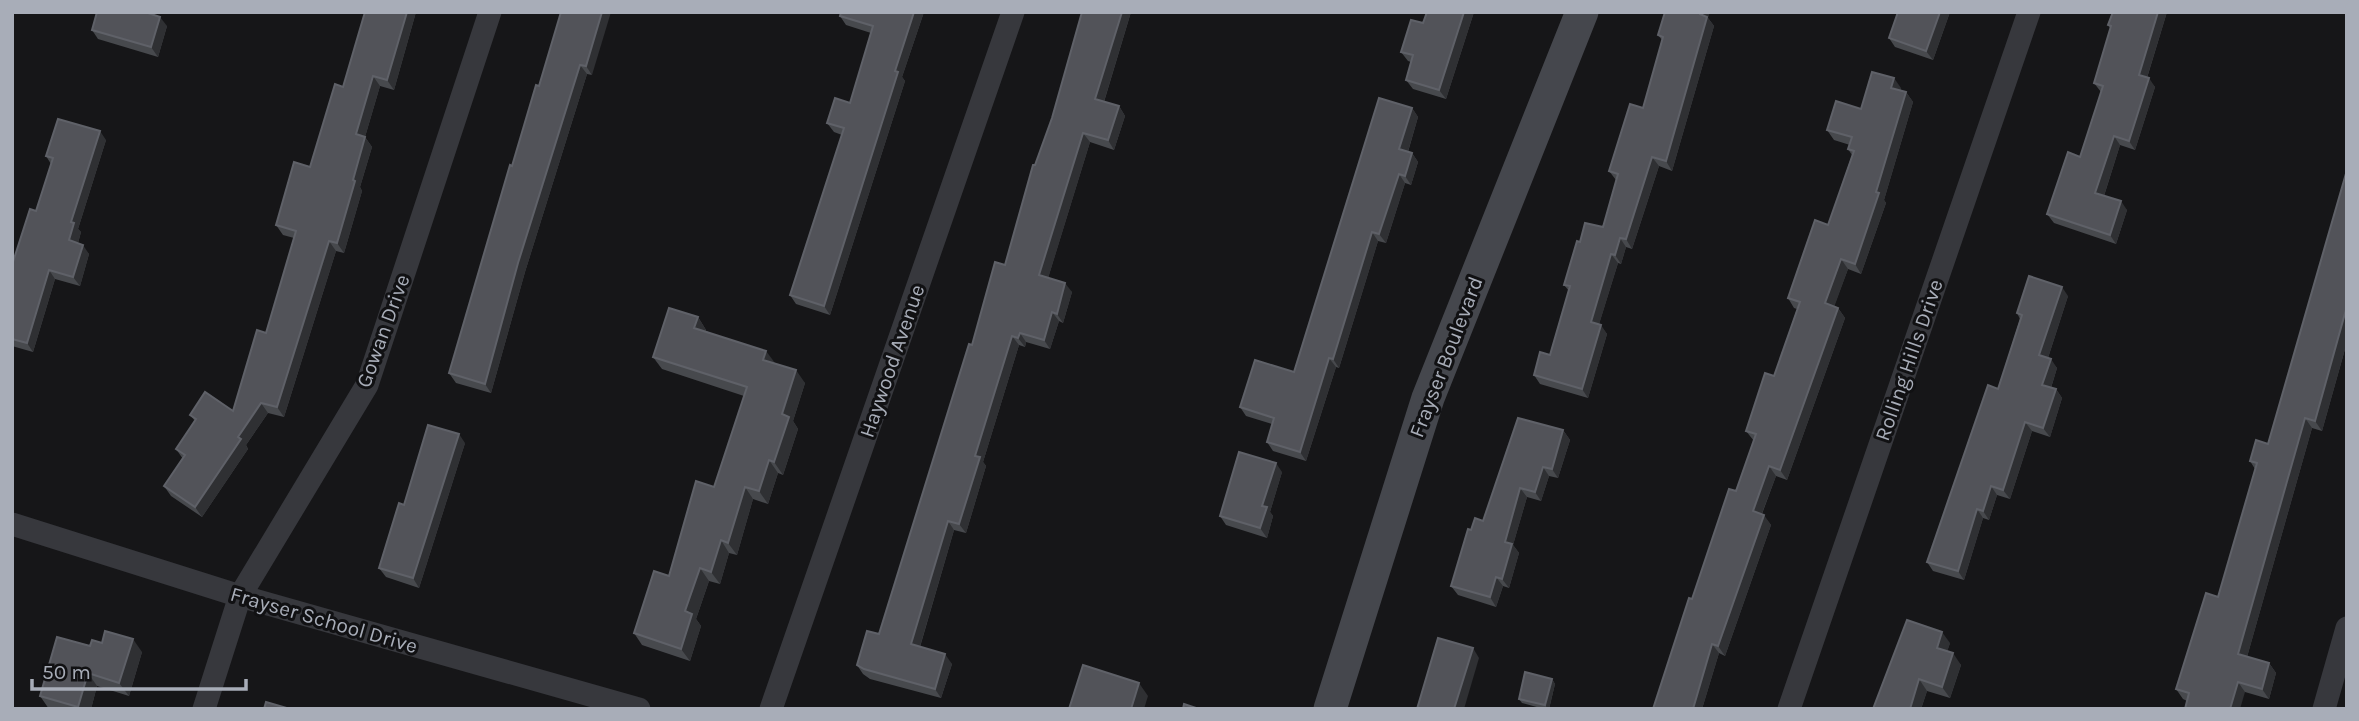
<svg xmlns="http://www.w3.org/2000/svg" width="2359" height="721" font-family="Karla,sans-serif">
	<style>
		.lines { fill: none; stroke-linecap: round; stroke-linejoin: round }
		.street { stroke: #37383d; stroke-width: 23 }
		.secondary { stroke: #45474d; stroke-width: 33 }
		.wall { fill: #47494d }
		.shaded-wall { fill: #2f3033 }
		.building { fill: #525359; stroke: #5f6168; stroke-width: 2 }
		.labels { text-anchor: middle; stroke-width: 6; stroke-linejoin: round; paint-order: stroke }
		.street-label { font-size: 21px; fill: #a8adb8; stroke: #111113 }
	</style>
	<rect width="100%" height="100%" fill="#161618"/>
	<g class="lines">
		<g class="street">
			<polyline points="12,524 240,596 639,709"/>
			<polyline points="204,709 240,596 367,385 490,12"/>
			<polyline points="771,709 1013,12"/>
			<polyline points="1789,709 2029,12"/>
			<polyline points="2324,709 2347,628"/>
		</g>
		<polyline class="secondary" points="1330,709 1428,398 1582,12"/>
	</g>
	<g class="wall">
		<polygon points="365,12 416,12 394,90 380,86 365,137 372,147 360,187 362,191 344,253 336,251 284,417 268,413 246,445 248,449 202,517 171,496 164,486 183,459 176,449 195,421 190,415 233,411 266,333 294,238 283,235 276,225 310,167 343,87"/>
		<polygon points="561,12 592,75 587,74 525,272 491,393 456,383 449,373 512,166 539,86"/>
		<polygon points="924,12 902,77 905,81 830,315 796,304 790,295 842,135 834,132 827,123 850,103 871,33 846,25 840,16"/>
		<polygon points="1082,12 1131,12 1104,102 1119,106 1125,116 1114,150 1090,142 1048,278 1072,292 1063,323 1059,321 1050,349 1026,342 1025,347 1019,345 983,462 986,466 966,533 954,530 920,647 952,664 941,698 870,679 863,674 857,665 879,634 972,345 1005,265 1035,165 1052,118"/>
		<polygon points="1427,12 1474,12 1446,99 1413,89 1406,80 1411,62 1408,61 1401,52 1423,23"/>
		<polygon points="1950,12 1933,60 1895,47 1889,38"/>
		<polygon points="2113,12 2167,12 2147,78 2155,87 2135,150 2120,145 2104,196 2127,210 2116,244 2054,223 2047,214 2080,157 2101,92 2094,83 2111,29 2108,25"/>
		<polygon points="1708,18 1714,26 1672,171 1659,166 1632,249 1626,247 1621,264 1618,263 1599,324 1607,334 1588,398 1540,384 1534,375 1550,355 1569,291 1564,285 1580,242 1603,227 1616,180 1609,171 1643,108 1662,40 1658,35"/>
		<polygon points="167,26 158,57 98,39 92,30"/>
		<polygon points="1901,88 1900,91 1906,92 1913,102 1884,200 1886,203 1861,274 1848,269 1834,306 1838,308 1845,318 1787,480 1776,476 1762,514 1771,525 1725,656 1719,653 1702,709 1653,709 1692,599 1736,491 1754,441 1746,431 1774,376 1797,309 1794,308 1788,298 1828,225 1852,155 1848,149 1850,145 1834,140 1827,130 1861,109"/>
		<polygon points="1412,108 1418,117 1408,152 1412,153 1418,162 1411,185 1405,183 1386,243 1378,241 1339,368 1336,367 1306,461 1273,451 1267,442 1272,424 1246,416 1240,407 1294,372"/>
		<polygon points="106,140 78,229 81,232 78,243 89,254 80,286 55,279 33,352 12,346 12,265 36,211 51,164 46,156"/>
		<polygon points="2347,170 2347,342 2322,431 2312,428 2247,657 2269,663 2276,673 2269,699 2245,692 2187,701 2183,699 2176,689 2218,597 2255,469 2250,461 2268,444"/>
		<polygon points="2068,296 2048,358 2057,368 2051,388 2056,389 2062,398 2050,437 2032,431 2010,499 1997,495 1989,520 1983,518 1964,580 1933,571 1927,562 1998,389 2020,319 2017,313"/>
		<polygon points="698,317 706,330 706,331 775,363 805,383 793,421 798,429 783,475 778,473 768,504 753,499 737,555 729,553 720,584 709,581 696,619 701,626 690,661 642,645 634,633 669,576 714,487 744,396 662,369 653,357"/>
		<polygon points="1563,430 1570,440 1558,478 1549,476 1541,501 1527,497 1513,545 1519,553 1509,588 1503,586 1496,607 1458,595 1451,586 1483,521"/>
		<polygon points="465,443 419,588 386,577 379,568 404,505"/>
		<polygon points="1282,472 1270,512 1273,516 1267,538 1226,525 1220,516"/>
		<polygon points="1950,643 1947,651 1961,665 1950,698 1927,691 1921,709 1873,709"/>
		<polygon points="90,646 142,652 129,696 97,686 91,709 49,709 40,696"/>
		<polygon points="1552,679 1555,684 1549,709 1544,709 1522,703 1519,699"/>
	</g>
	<g class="shaded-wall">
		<polygon points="407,12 416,12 394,90 387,80"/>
		<polygon points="602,12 611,12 592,75 586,66"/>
		<polygon points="914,12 924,12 902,77 905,81 830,315 824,306 895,71"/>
		<polygon points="1122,12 1131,12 1102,108 1095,99"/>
		<polygon points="1464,12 1474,12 1446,99 1439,90"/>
		<polygon points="1700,12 1710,12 1708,18 1714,26 1672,171 1666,161"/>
		<polygon points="1940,12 1950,12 1933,60 1926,51"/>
		<polygon points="2158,12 2167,12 2145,84 2139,75"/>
		<polygon points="160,17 167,26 158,57 151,47"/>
		<polygon points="580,65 587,74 525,272 491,393 485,384 518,263"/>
		<polygon points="373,76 380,86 365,137 372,147 360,187 362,191 344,253 337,243 353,180 356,134"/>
		<polygon points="1894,78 1901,88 1898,98 1891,88"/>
		<polygon points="2149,78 2155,87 2135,150 2129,141"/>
		<polygon points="1906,92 1913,102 1884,200 1886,203 1861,274 1855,264"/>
		<polygon points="1119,106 1125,116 1114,150 1108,140"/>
		<polygon points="1412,108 1418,117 1406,158 1399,149"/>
		<polygon points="100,131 106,140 78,229 81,232 76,250 69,240 71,222"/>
		<polygon points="1083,133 1090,142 1046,285 1039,275"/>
		<polygon points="2114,136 2120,145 2102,202 2095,193"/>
		<polygon points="1412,153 1418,162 1411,185 1405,176"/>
		<polygon points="1652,157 1659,166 1632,249 1626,239"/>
		<polygon points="1399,174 1405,183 1386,243 1379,234"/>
		<polygon points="2121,201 2127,210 2116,244 2110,235"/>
		<polygon points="1372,232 1378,241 1339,368 1333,359"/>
		<polygon points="1620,238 1626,247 1621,264 1615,255"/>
		<polygon points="329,241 336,251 284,417 277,407"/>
		<polygon points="83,245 89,254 80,286 73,277"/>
		<polygon points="1611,254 1618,263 1597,331 1591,322"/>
		<polygon points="1841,259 1848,269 1832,313 1825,303"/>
		<polygon points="49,270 55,279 33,352 27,343"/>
		<polygon points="1065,283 1072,292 1063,323 1057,314"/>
		<polygon points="2062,287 2068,296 2046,364 2039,355"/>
		<polygon points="2347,306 2347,342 2322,431 2315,421"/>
		<polygon points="1838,308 1845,318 1787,480 1780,470"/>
		<polygon points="1052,312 1059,321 1050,349 1044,340"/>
		<polygon points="698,317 706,330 703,340 694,328"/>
		<polygon points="1601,325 1607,334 1588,398 1582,389"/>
		<polygon points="1020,333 1026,342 1025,347 1018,338"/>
		<polygon points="1012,336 1019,345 983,462 986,466 966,533 959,524 975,456"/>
		<polygon points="766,351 775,363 763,360"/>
		<polygon points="1329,358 1336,367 1306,461 1300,452"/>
		<polygon points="2051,359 2057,368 2049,394 2042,385"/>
		<polygon points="796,370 805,383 793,421 798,429 783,475 774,462 782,414"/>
		<polygon points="2056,389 2062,398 2050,437 2043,428"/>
		<polygon points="261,403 268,413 246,445 248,449 202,517 195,507 238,437"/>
		<polygon points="2305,418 2312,428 2245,664 2238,654"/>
		<polygon points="2025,422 2032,431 2010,499 2003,490"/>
		<polygon points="1563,430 1570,440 1558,478 1552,469"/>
		<polygon points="459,434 465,443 419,588 413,578"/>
		<polygon points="769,460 778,473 768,504 759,491"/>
		<polygon points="1276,463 1282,472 1270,512 1273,516 1267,538 1260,528 1262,506"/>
		<polygon points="1769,466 1776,476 1759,521 1753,511"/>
		<polygon points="1543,467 1549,476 1541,501 1535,492"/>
		<polygon points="1991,486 1997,495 1989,520 1983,511"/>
		<polygon points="745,487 753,499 737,555 728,543"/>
		<polygon points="1520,488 1527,497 1513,545 1519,553 1509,588 1502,579 1505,542"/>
		<polygon points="1977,509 1983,518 1964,580 1958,571"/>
		<polygon points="1764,515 1771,525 1725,656 1718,646"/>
		<polygon points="948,521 954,530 918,653 911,644"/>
		<polygon points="721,540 729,553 720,584 711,572"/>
		<polygon points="700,568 709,581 696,619 701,626 690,661 681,649 685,611"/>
		<polygon points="1496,577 1503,586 1496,607 1490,597"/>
		<polygon points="1942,632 1950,643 1945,659 1937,648"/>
		<polygon points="133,639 142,652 129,696 119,683"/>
		<polygon points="1712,644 1719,653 1702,709 1693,709"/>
		<polygon points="1473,648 1479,658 1464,709 1454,709"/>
		<polygon points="1953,653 1961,665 1950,698 1942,687"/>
		<polygon points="945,654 952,664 941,698 935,689"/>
		<polygon points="2269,663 2276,673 2269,699 2262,689"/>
		<polygon points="88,673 97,686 91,709 79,709 78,707"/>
		<polygon points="1552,679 1555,684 1549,709 1548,709 1545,705"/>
		<polygon points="1919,679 1927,691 1921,709 1910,709"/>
		<polygon points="2238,682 2245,692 2240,709 2230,709"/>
		<polygon points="1139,683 1148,696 1144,709 1131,709"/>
	</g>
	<g class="building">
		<polygon points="97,12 145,12 160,17 151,47 92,30"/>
		<polygon points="365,12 407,12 387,80 373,76 356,134 365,137 353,180 355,181 337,243 329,241 277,407 261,403 238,437 241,439 195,507 164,486 185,455 176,449 196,419 190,415 205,392 233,411 257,330 266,333 296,231 276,225 294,162 310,167 335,84 343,87"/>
		<polygon points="561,12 602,12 586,66 580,65 518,263 485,384 449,373 510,165 512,166 536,85 539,86"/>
		<polygon points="841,12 914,12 895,71 898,72 824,306 790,295 844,128 827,123 835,98 850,103 873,26 840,16"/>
		<polygon points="1082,12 1122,12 1095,99 1119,106 1108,140 1083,133 1039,275 1065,283 1057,314 1052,312 1044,340 1020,333 1018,338 1012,336 975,456 980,457 959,524 948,521 911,644 945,654 935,689 864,669 857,665 867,631 879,634 969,344 972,345 995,262 1005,265 1033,165 1035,165 1052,118"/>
		<polygon points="1427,12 1464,12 1439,90 1406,80 1413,55 1401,52 1411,20 1423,23"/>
		<polygon points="1665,12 1700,12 1700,14 1707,17 1666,161 1652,157 1626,239 1620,238 1615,255 1611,254 1591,322 1601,325 1582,389 1534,375 1540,352 1550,355 1570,286 1564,285 1577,241 1580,242 1585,223 1603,227 1618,174 1609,171 1630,104 1643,108 1663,37 1658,35"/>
		<polygon points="1898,12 1940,12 1926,51 1889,38"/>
		<polygon points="2113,12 2158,12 2139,75 2149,78 2129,141 2114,136 2095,193 2121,201 2110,235 2047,214 2068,152 2080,157 2103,86 2094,83 2111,26 2108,25"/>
		<polygon points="1872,72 1894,78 1891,88 1906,92 1876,192 1879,193 1855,264 1841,259 1825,303 1838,308 1780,470 1769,466 1753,511 1764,515 1718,646 1712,644 1693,709 1653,709 1689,598 1692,599 1729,489 1736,491 1756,434 1746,431 1765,373 1774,376 1800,302 1788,298 1815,220 1828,225 1854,151 1848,149 1852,137 1827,130 1836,101 1861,109"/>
		<polygon points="1379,98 1412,108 1399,149 1412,153 1405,176 1399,174 1379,234 1372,232 1333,359 1329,358 1300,452 1267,442 1274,418 1240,407 1255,360 1294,372"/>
		<polygon points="58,119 100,131 71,222 74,223 69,240 83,245 73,277 49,270 27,343 12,339 12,265 30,209 36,211 53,158 46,156"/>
		<polygon points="2347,170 2347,306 2315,421 2305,418 2238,654 2269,663 2262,689 2238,682 2230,709 2185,709 2189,693 2176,689 2206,593 2218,597 2257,463 2250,461 2256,440 2268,444"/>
		<polygon points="2029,276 2062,287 2039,355 2051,359 2042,385 2056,389 2043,428 2025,422 2003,490 1991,486 1983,511 1977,509 1958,571 1927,562 1988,385 1998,389 2022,315 2017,313"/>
		<polygon points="669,308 698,317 694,328 766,351 763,360 796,370 782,414 789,417 774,462 769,460 759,491 745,487 728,543 721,540 711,572 700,568 685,611 692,614 681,649 634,633 654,571 669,576 696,481 714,487 747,387 653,357"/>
		<polygon points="1518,418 1563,430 1552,469 1543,467 1535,492 1520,488 1505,542 1512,544 1502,579 1496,577 1490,597 1451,586 1468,529 1471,530 1475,518 1483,521"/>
		<polygon points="428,425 459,434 413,578 379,568 399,503 404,505"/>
		<polygon points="1239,452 1276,463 1262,506 1267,507 1260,528 1220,516"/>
		<polygon points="1907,620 1942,632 1937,648 1953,653 1942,687 1919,679 1910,709 1873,709"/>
		<polygon points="105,631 133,639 119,683 88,673 78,707 40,696 57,637 90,646 92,640 102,643"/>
		<polygon points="1438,638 1473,648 1454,709 1417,709"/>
		<polygon points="1083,665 1139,683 1131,709 1069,709"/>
		<polygon points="1525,672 1552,679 1545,705 1519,699"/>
		<polygon points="266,702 290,709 264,709"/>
		<polygon points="1184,704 1199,709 1183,709"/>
	</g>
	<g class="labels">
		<g class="street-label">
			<text transform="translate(383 331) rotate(-70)" y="7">Gowan Drive</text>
			<text transform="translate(1446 357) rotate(-69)" y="7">Frayser Boulevard</text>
			<text transform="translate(1909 360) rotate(-71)" y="7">Rolling Hills Drive</text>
			<text transform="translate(892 361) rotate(-71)" y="7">Haywood Avenue</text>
			<text transform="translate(324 620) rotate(16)" y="7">Frayser School Drive</text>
		</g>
	</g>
	<rect width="2359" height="721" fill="none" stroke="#a8adb8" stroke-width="28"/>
	<path d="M32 679v10h214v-10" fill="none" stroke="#a8adb8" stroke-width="3.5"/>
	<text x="42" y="679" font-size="21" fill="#a8adb8" stroke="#111113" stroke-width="5" paint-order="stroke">50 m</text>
</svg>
